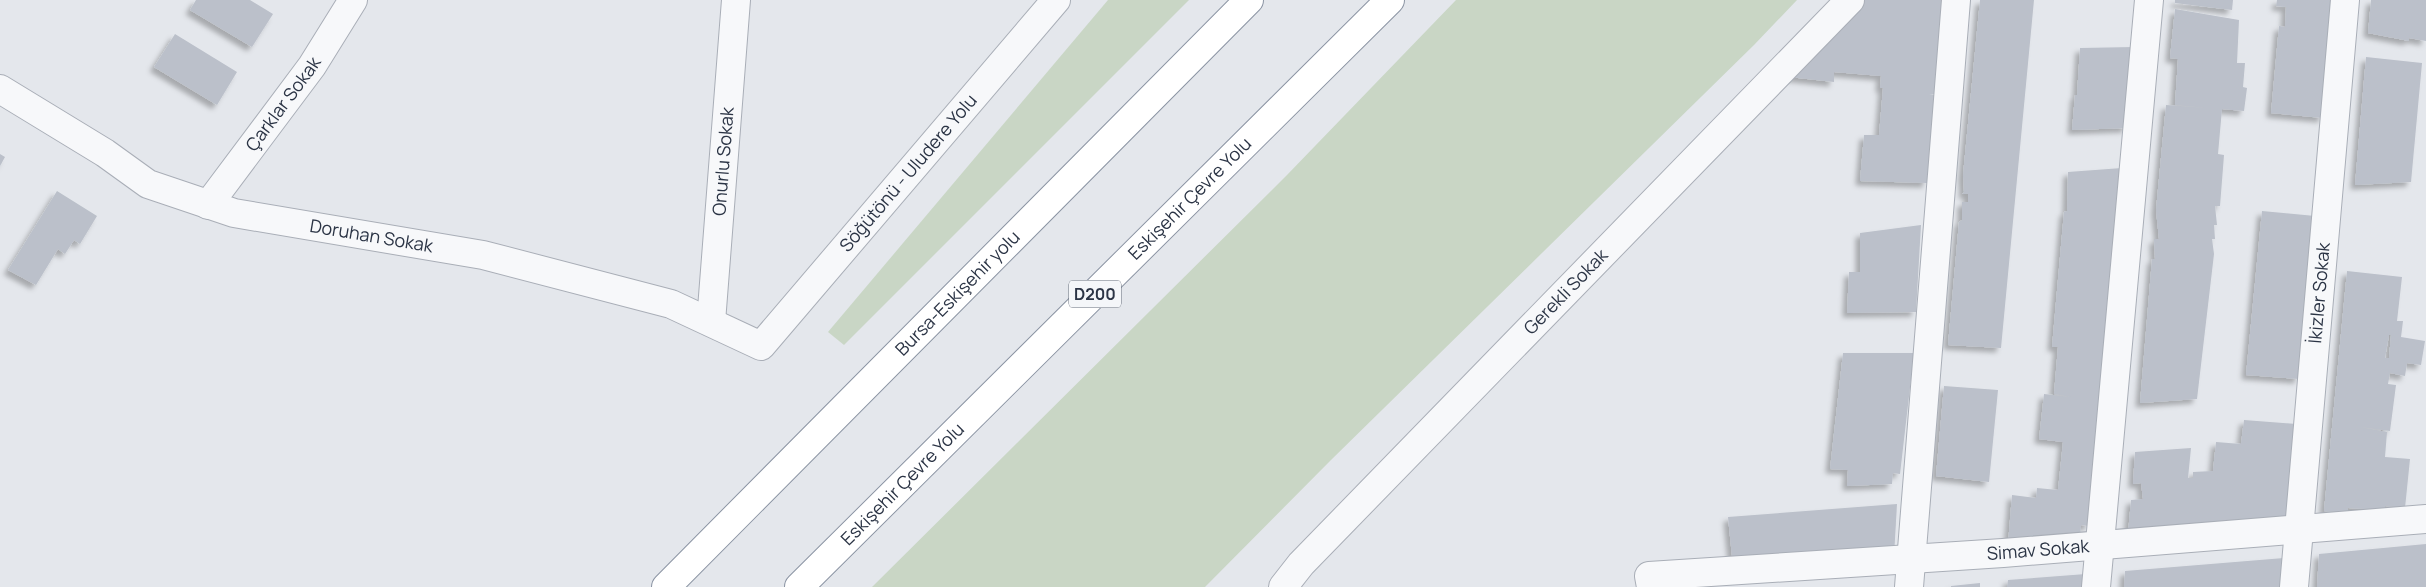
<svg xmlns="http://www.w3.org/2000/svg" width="2426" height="587" font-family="Manrope,sans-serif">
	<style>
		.green { fill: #c9d6c5 }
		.building { fill: #bbc0ca; fill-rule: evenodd; filter: url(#shadow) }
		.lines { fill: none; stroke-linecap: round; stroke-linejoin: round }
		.minor-casing { stroke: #a9aeb7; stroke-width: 30 }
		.highway-casing { stroke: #8b94a3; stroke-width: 30 }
		.minor { stroke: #f7f8fa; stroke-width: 28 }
		.highway { stroke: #fff; stroke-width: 28 }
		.labels { text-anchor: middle; stroke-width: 4; stroke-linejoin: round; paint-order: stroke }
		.shield { fill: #f4f6f9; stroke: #676e7b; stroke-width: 1 }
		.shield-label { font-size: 16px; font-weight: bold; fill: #2b3445 }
		.street-label { font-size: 18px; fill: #2b3445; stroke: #f4f6f9 }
	</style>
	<defs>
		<filter id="shadow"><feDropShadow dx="-4.5" dy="4.5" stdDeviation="2.5" flood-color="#0004"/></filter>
	</defs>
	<rect width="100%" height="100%" fill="#e4e7ec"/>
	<g class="green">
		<polygon points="1108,0 1189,0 844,345 828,332"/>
		<polygon points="1456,0 1797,0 1754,45 1331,460 1205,587 872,587 1287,175"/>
	</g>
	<g class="building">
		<polygon points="196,0 250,0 273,14 252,47 190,10"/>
		<polygon points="1865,0 1943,0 1934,94 1929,94 1937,95 1927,183 1860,181 1864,135 1879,135 1883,88 1880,88 1881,76 1834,72 1834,82 1789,77"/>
		<polygon points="1980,0 2034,0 2001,348 1948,345 1959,222 1962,220 1962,202 1968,202 1968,194 1962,194 1964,192 1963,175"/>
		<polygon points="2175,0 2233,0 2232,10 2175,3"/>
		<polygon points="2277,0 2334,0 2323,118 2271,113 2279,26 2285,27 2286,7 2276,6"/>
		<polygon points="2371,0 2426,0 2426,41 2409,38 2409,41 2368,33"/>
		<polygon points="2175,9 2239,20 2237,63 2245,63 2243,87 2247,88 2244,111 2222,109 2218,154 2224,155 2220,206 2215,206 2217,225 2214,225 2215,239 2212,239 2214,254 2197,399 2140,403 2152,259 2155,259 2154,239 2159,239 2156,210 2166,105 2207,108 2175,105 2178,59 2170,58"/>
		<polygon points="175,34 237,72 217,105 154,67"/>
		<polygon points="2134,47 2127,128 2072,130 2075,95 2077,95 2080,48"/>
		<polygon points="2366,57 2422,63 2411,182 2355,185"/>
		<polygon points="0,154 5,157 0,166"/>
		<polygon points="2122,168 2099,399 2102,400 2089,526 2081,525 2080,539 2008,544 2012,495 2036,498 2037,488 2058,490 2063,442 2039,439 2044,394 2071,397 2054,394 2058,347 2052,347 2064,212 2067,211 2068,172"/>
		<polygon points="57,191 97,216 80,244 74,240 65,254 58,249 36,285 8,270"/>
		<polygon points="2262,211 2315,216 2299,379 2246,375"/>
		<polygon points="1921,225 1916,312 1847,313 1849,272 1860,272 1860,233"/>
		<path d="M2347 271 2402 277 2397 321H2403L2401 337 2425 341 2421 365 2407 363 2405 376 2390 373 2388 384 2396 385 2390 431 2360 427 2387 432 2385 457 2410 459 2405 508 2385 506V510L2348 508V513L2324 511ZM2389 335H2391L2389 358H2385Z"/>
		<polygon points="1843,353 1914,353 1900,474 1893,473 1892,484 1847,486 1848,470 1830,469"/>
		<polygon points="1944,386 1998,390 1989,482 1936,476"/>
		<polygon points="2244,420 2296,424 2287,521 2128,533 2131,500 2143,499 2141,483 2133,484 2135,452 2191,448 2188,478 2193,478 2193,472 2213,471 2216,442 2241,444"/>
		<polygon points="1897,504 1894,556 1733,566 1728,517"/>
		<polygon points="2426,544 2426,587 2317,587 2319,554"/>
		<polygon points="2284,558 2281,587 2124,587 2125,571"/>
		<polygon points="2086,574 2085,587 2007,587 2008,580"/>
		<polygon points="1980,583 1980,587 1951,587 1951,586"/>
	</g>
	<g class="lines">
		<defs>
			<g id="minor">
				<path id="s1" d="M0 89 105 153 148 184 234 213 483 255 671 304 761 346 1056 0"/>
				<path id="s2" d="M208 205 312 66 353 0"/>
				<path id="s3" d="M711 322 736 0"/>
				<path id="s4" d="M1283 587 1301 564 1850 0"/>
				<path id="s5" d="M1651 587 1649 576 2003 553 2426 519"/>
				<polyline points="1909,587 1956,0"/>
				<polyline points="2096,587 2149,0"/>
				<path id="s6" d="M2294 587 2345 0"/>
			</g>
			<g id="highway">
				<path id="s7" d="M666 587 1249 0"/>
				<path id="s8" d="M799 587 1390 0"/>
			</g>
		</defs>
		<use href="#minor" class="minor-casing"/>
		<use href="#highway" class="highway-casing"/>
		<use href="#minor" class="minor"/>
		<use href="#highway" class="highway"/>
	</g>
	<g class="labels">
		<rect class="shield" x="1069" y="280.5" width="52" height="27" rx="4"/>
		<g class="shield-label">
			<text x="1095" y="300">D200</text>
		</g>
		<g class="street-label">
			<text dy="6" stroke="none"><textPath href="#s2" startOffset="126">Çarklar Sokak</textPath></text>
			<text dy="6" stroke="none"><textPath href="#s3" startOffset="161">Onurlu Sokak</textPath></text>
			<text dy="6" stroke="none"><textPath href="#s1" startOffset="1040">Söğütönü - Uludere Yolu</textPath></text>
			<text dy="6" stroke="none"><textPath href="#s8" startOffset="551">Eskişehir Çevre Yolu</textPath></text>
			<text dy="6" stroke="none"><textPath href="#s1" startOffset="406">Doruhan Sokak</textPath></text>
			<text dy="6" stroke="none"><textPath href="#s4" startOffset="409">Gerekli Sokak</textPath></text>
			<text dy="6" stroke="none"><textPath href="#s7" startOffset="414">Bursa-Eskişehir yolu</textPath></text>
			<text dy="6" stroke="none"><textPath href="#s6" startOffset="295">İkizler Sokak</textPath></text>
			<text dy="6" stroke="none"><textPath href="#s8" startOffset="146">Eskişehir Çevre Yolu</textPath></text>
			<text dy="6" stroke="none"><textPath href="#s5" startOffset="401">Simav Sokak</textPath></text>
		</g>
	</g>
</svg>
